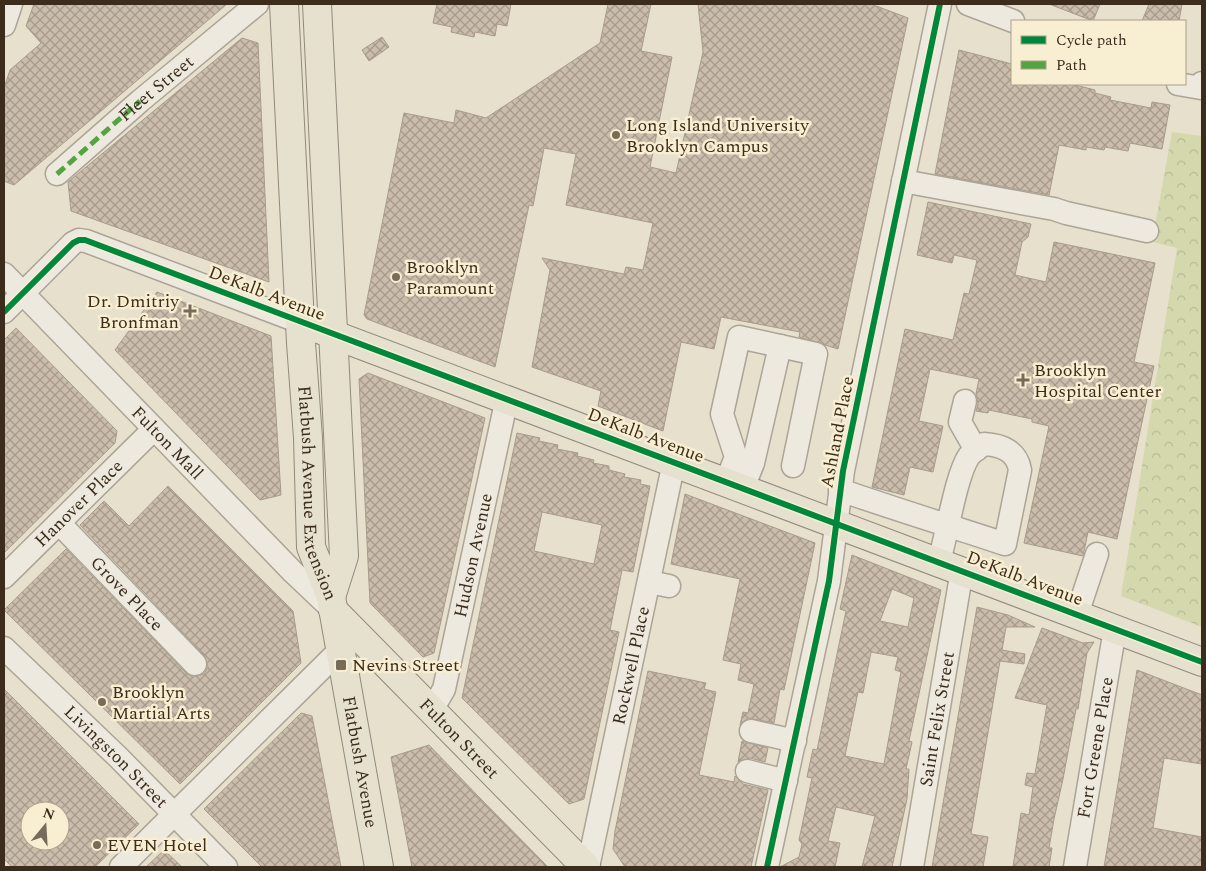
<svg xmlns="http://www.w3.org/2000/svg" width="1206" height="871" font-family="Spectral,serif">
	<style>
		.park { fill: url(#park-crowns) }
		.building { fill: url(#building-cross-hatch); stroke: #a79b8b; fill-rule: evenodd }
		.lines { fill: none; stroke-linecap: round; stroke-linejoin: round }
		.minor-casing { stroke: #aca496; stroke-width: 25 }
		.major-casing { stroke: #918a7c; stroke-width: 30 }
		.minor { stroke: #eee9de; stroke-width: 22 }
		.major { stroke: #e6e0cf; stroke-width: 28 }
		.quiet { stroke: #54a441; stroke-width: 5; stroke-dasharray: 10 5; stroke-linecap: butt }
		.cycleway-casing { stroke: #f8eed1; stroke-width: 9 }
		.cycleway { stroke: #00873e; stroke-width: 6 }
		.poi-dot { fill: #776b5a; stroke: #f8eed1; stroke-width: 2 }
		.labels { text-anchor: middle; stroke-width: 5; stroke-linejoin: round; paint-order: stroke }
		.street-label { font-size: 18px; fill: #3b2c1c; stroke: #f8eed1 }
		.poi-label { font-size: 18px; fill: #3b2c1c; stroke: #f8eed1; text-anchor: start }
	</style>
	<defs>
		<pattern id="park-crowns" width="20" height="18" patternUnits="userSpaceOnUse" patternTransform="scale(1.25)"><rect width="20" height="18" fill="#d5d8ad"/><path d="M2 6a3 3 0 1 1 6 0M12 15a3 3 0 1 1 6 0" fill="none" stroke="#b8ba94"/></pattern>
		<pattern id="building-cross-hatch" width="8" height="8" patternUnits="userSpaceOnUse" patternTransform="scale(1.25)"><rect width="8" height="8" fill="#cbbdac"/><path d="M0 0l8 8M0 8l8-8" fill="none" stroke="#a69a8b"/></pattern>
	</defs>
	<rect width="100%" height="100%" fill="#e7e0cc"/>
	<polygon class="park" points="1172,132 1202,136 1202,627 1121,596 1177,248 1152,242"/>
	<g class="building">
		<polygon points="34,4 227,4 14,185 4,181 4,88 10,70 41,43 26,26"/>
		<polygon points="437,4 511,4 507,26 497,24 495,36 475,32 474,37 451,32 452,27 433,23"/>
		<polygon points="608,4 651,4 641,51 672,57 650,167 676,173 703,52 698,4 871,4 908,18 838,349 799,337 800,332 721,317 714,349 681,342 663,431 598,406 601,391 532,367 550,270 542,258 624,274 626,267 643,270 653,223 566,205 576,154 544,148 533,206 529,205 495,367 367,319 364,315 404,113 454,123 456,110 486,118 600,43"/>
		<polygon points="1049,4 1100,4 1093,21"/>
		<polygon points="1149,4 1182,4 1179,21 1142,21"/>
		<polygon points="382,37 389,47 369,61 362,50"/>
		<polygon points="242,38 258,43 269,282 71,211 68,182"/>
		<polygon points="959,50 1012,64 1012,84 1071,84 1095,90 1095,93 1111,97 1110,100 1151,108 1152,102 1170,105 1162,149 1130,143 1128,151 1105,147 1104,150 1086,147 1086,150 1059,145 1049,195 935,174"/>
		<polygon points="928,202 1031,224 1028,237 1022,242 1015,275 1046,282 1054,242 1155,263 1134,362 1154,366 1117,539 1088,532 1083,556 1024,543 1049,426 1032,422 1032,419 989,410 988,413 976,411 978,404 976,394 979,379 930,369 919,421 943,426 933,472 910,467 904,495 872,487 905,329 953,340 964,293 969,294 977,260 954,255 952,263 917,255"/>
		<polygon points="157,292 271,336 281,495 260,500 115,350"/>
		<polygon points="16,328 117,431 115,443 4,553 4,340"/>
		<polygon points="368,373 485,418 434,653 423,657 370,603 359,379"/>
		<path d="M517 433 540 438 539 441 558 445 557 449 578 453 577 456 594 460 593 463 609 466V470L625 474 624 477 641 480 640 484 650 486 633 572 622 570 610 630 619 632 584 799 569 804 462 698ZM542 512 602 525 594 564 534 551Z"/>
		<polygon points="168,486 293,611 301,663 180,784 4,610 66,549 186,673 192,677 204,674 208,667 204,655 80,525 104,501 129,526"/>
		<polygon points="685,494 815,543 784,690 780,689 774,723 748,718 740,725 743,712 748,713 754,684 738,680 741,664 723,660 740,579 671,564"/>
		<path d="M852 555 941 590 909 741 912 742 906 769H909L907 799 892 867H862L875 816 836 807 828 841 840 843 835 867H780L799 857 802 844 799 840 812 778 807 777 813 749 817 750 846 611 840 609ZM892 589 914 598 908 627 880 621ZM871 652 898 657 895 670 901 672 884 764 845 756 858 692 863 693Z"/>
		<polygon points="977,607 1008,615 1035,627 1006,627 1002,650 1025,654 1024,664 1000,661 971,834 988,837 983,867 932,867"/>
		<polygon points="1042,628 1083,643 1094,642 1087,653 1078,709 1076,709 1063,779 1054,819 1049,848 1052,848 1049,867 1013,867 1021,813 1029,815 1033,787 1025,785 1027,773 1035,774 1047,705 1015,698"/>
		<polygon points="1137,670 1202,695 1202,764 1164,758 1153,828 1202,837 1202,867 1104,867"/>
		<polygon points="648,671 706,683 704,689 716,692 699,775 734,782 735,776 743,784 768,790 751,867 625,867 613,849 615,831"/>
		<path d="M4 689 139 824 95 867H12L4 859ZM30 811H60V841H30Z"/>
		<polygon points="301,713 312,716 341,867 262,867 204,809"/>
		<polygon points="742,741 768,748 765,762 750,758 738,762"/>
		<polygon points="429,745 477,795 548,867 412,867 391,757"/>
		<polygon points="164,850 182,867 146,867"/>
	</g>
	<g class="lines">
		<defs>
			<g id="minor">
				<polyline points="968,4 1013,21"/>
				<polyline points="4,25 11,4"/>
				<polyline points="1178,84 1201,88 1202,83"/>
				<path id="s1" d="M57 174 140 101 257 4"/>
				<polyline points="903,181 1054,209 1066,213 1147,231"/>
				<path id="s2" d="M4 274 293 572 333 610"/>
				<polyline points="4,312 73,243 79,240 86,241 300,322"/>
				<polyline points="965,401 960,422 976,450"/>
				<polyline points="726,482 736,457 722,414 739,337 816,354 793,466"/>
				<polyline points="743,488 753,463 780,346"/>
				<path d="M840 490C895 509 950 526 1005 544L1020 470C1017 452 1003 445 984 444 979 448 973 451 969 456 956 475 947 535 939 561"/>
				<path id="s3" d="M59 523 195 664"/>
				<path id="s4" d="M4 577 154 429"/>
				<polyline points="649,582 669,586"/>
				<polyline points="1077,614 1097,554"/>
				<path id="s5" d="M4 648 119 758 226 867"/>
				<path id="s6" d="M432 710 444 689 507 398"/>
				<polyline points="751,731 795,741"/>
				<polyline points="747,771 786,781"/>
				<polyline points="121,867 340,650"/>
				<path id="s7" d="M588 867 674 462"/>
				<polyline points="767,867 829,581 843,471 940,4"/>
				<path id="s8" d="M912 867 962 570"/>
				<path id="s9" d="M1075 867 1115 629"/>
			</g>
			<g id="major">
				<path id="s10" d="M284 4 301 343 308 438 311 547 331 597 379 867"/>
				<polyline points="317,4 344,556 331,597"/>
				<polyline points="300,322 1202,662"/>
				<path id="s11" d="M333 610 586 867"/>
			</g>
		</defs>
		<use href="#minor" class="minor-casing"/>
		<use href="#major" class="major-casing"/>
		<use href="#minor" class="minor"/>
		<use href="#major" class="major"/>
		<polyline class="quiet" points="57,174 140,101"/>
		<defs>
			<g id="cycleway">
				<polyline points="4,312 73,243 79,240 85,240 1202,662"/>
				<polyline points="767,867 829,581 843,471 940,4"/>
			</g>
		</defs>
		<use href="#cycleway" class="cycleway-casing"/>
		<use href="#cycleway" class="cycleway"/>
	</g>
	<g class="poi-dot">
		<circle cx="616" cy="135" r="5"/>
		<circle cx="396" cy="277" r="5"/>
		<path d="M187.5 303.5h5v5h5v5h-5v5h-5v-5h-5v-5h5z"/>
		<path d="M1020.5 372.5h5v5h5v5h-5v5h-5v-5h-5v-5h5z"/>
		<rect x="335" y="659" width="12" height="12" rx="2.5"/>
		<circle cx="102" cy="702" r="5"/>
		<circle cx="97" cy="845" r="5"/>
	</g>
	<g class="labels">
		<g class="street-label">
			<text dy="6" stroke="none"><textPath href="#s1" startOffset="131">Fleet Street</textPath></text>
			<text transform="translate(267 293) rotate(21)" y="6">DeKalb Avenue</text>
			<text transform="translate(837 432) rotate(-79)" y="6">Ashland Place</text>
			<text transform="translate(646 435) rotate(21)" y="6">DeKalb Avenue</text>
			<text dy="6" stroke="none"><textPath href="#s2" startOffset="235">Fulton Mall</textPath></text>
			<text dy="6" stroke="none"><textPath href="#s10" startOffset="491">Flatbush Avenue Extension</textPath></text>
			<text dy="6" stroke="none"><textPath href="#s4" startOffset="105">Hanover Place</textPath></text>
			<text dy="6" stroke="none"><textPath href="#s6" startOffset="161">Hudson Avenue</textPath></text>
			<text transform="translate(1025 578) rotate(21)" y="6">DeKalb Avenue</text>
			<text dy="6" stroke="none"><textPath href="#s3" startOffset="98">Grove Place</textPath></text>
			<text dy="6" stroke="none"><textPath href="#s7" startOffset="206">Rockwell Place</textPath></text>
			<text dy="6" stroke="none"><textPath href="#s8" startOffset="150">Saint Felix Street</textPath></text>
			<text dy="6" stroke="none"><textPath href="#s11" startOffset="180">Fulton Street</textPath></text>
			<text dy="6" stroke="none"><textPath href="#s9" startOffset="121">Fort Greene Place</textPath></text>
			<text dy="6" stroke="none"><textPath href="#s5" startOffset="156">Livingston Street</textPath></text>
			<text dy="6" stroke="none"><textPath href="#s10" startOffset="765">Flatbush Avenue</textPath></text>
		</g>
		<g class="poi-label">
			<text x="626" y="131">Long Island University<tspan x="626" dy="21">Brooklyn Campus</tspan></text>
			<text x="406" y="273">Brooklyn<tspan x="406" dy="21">Paramount</tspan></text>
			<text x="179" y="307" text-anchor="end">Dr. Dmitriy<tspan x="179" dy="21">Bronfman</tspan></text>
			<text x="1034" y="376">Brooklyn<tspan x="1034" dy="21">Hospital Center</tspan></text>
			<text x="352" y="671">Nevins Street</text>
			<text x="112" y="698">Brooklyn<tspan x="112" dy="21">Martial Arts</tspan></text>
			<text x="107" y="851">EVEN Hotel</text>
		</g>
	</g>
	<rect width="1206" height="871" fill="none" stroke="#3b2c1c" stroke-width="10"/>
	<rect x="1011" y="20" width="175" height="65" fill="#f8eed1" stroke="#aca089"/>
	<rect x="1021" y="36" width="25" height="8" fill="#00873e" stroke="#aca089"/>
	<text x="1056" y="45" font-size="15" fill="#3b2c1c">Cycle path</text>
	<rect x="1021" y="61" width="25" height="8" fill="#54a441" stroke="#aca089"/>
	<text x="1056" y="70" font-size="15" fill="#3b2c1c">Path</text>
	<g transform="translate(45 826) rotate(18)"><circle r="24" fill="#f8eed1" stroke="#aca089"/>
	<path d="M0-4L9 19L0 12L-9 19Z" fill="#776b5a"/>
	<text y="-8" font-size="14" font-weight="bold" text-anchor="middle" fill="#3b2c1c">N</text>
	</g>
</svg>
